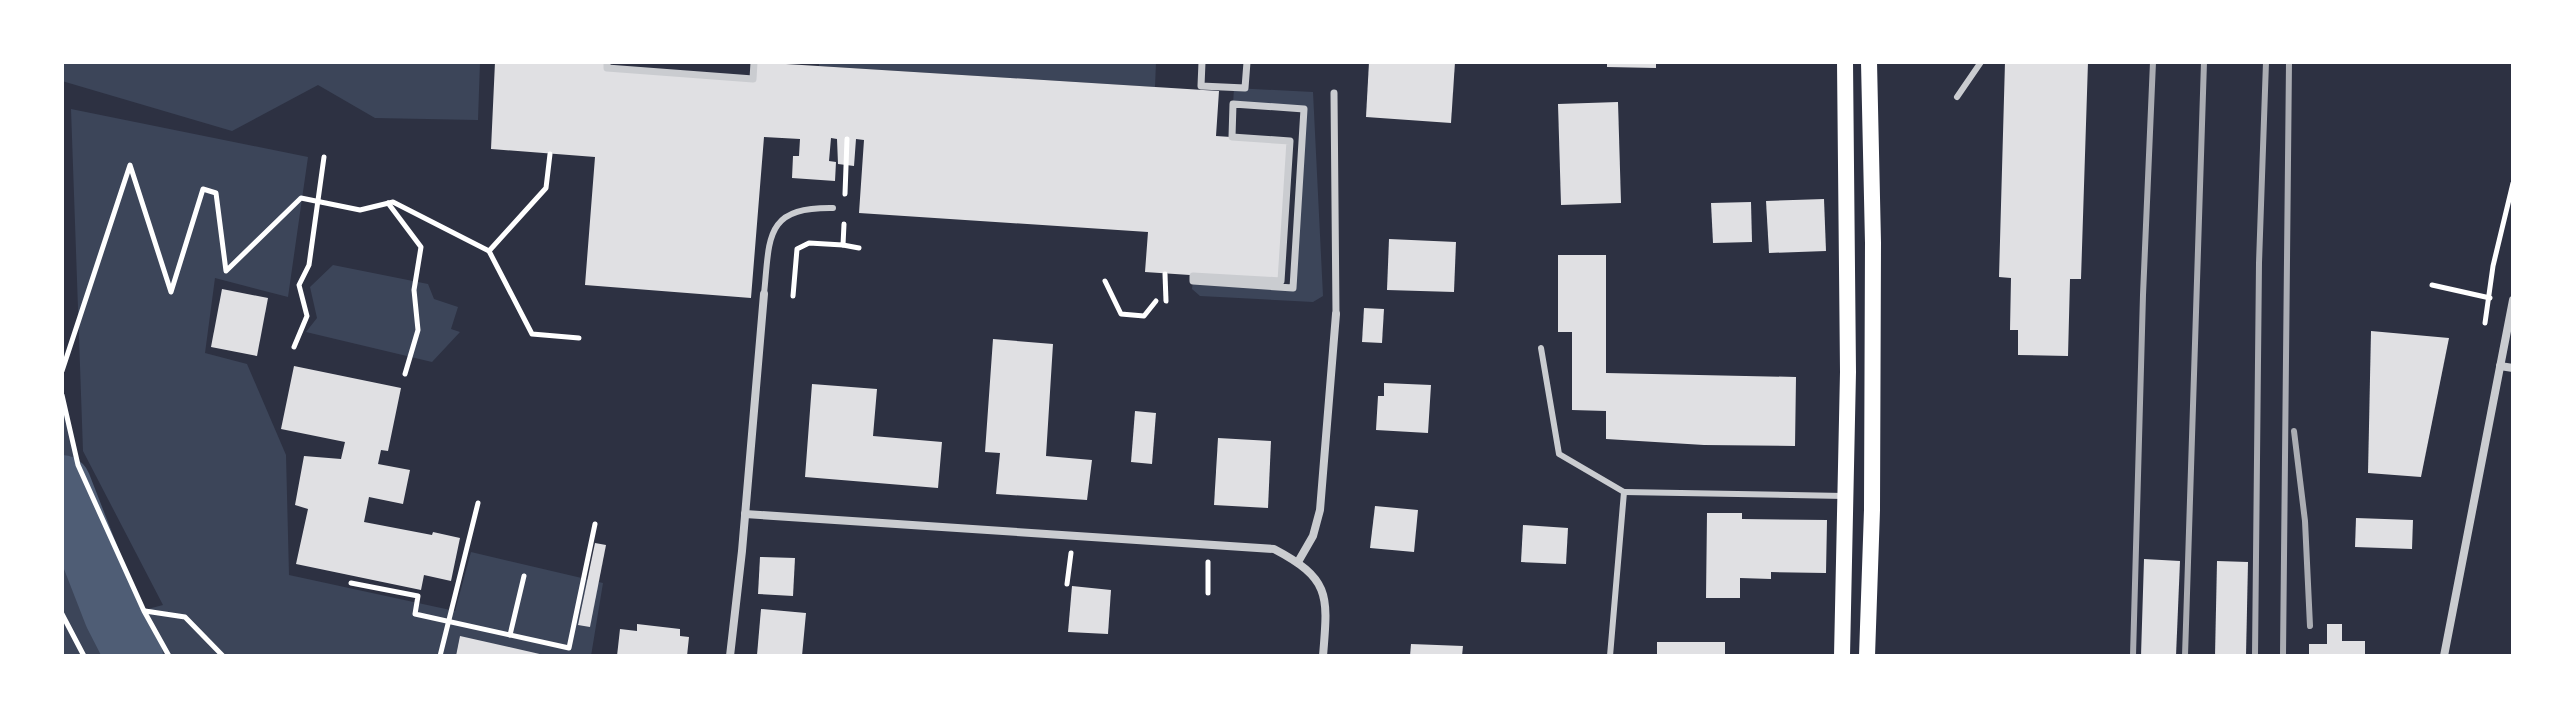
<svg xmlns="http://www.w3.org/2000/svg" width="2575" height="718" font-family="'Work Sans',sans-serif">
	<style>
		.green { fill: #3c4559 }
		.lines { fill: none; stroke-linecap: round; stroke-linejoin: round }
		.river { stroke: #4f5d75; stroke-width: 58 }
		.building { fill: #e0e0e3 }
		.path { stroke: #fff; stroke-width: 5 }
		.service { stroke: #caccd0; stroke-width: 6 }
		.pedestrian { stroke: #caccd0; stroke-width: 7 }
		.minor { stroke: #caccd0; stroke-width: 8 }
		.secondary { stroke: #fff; stroke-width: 16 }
		.rail { stroke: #abadb3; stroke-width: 6 }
	</style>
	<rect width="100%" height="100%" fill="#2d3142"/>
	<g class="green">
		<polygon points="62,62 480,62 478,120 375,118 318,85 232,131 62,81"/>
		<polygon points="819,62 1156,62 1155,87 819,66"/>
		<polygon points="1234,88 1313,92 1323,296 1313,302 1200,296 1192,289 1193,281 1293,287 1303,109 1233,104"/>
		<polygon points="71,109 308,157 288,297 215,278 205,353 247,364 286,455 289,575 455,611 471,552 603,583 591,656 62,656 62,395 78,465 144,610 163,605 83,451"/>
		<polygon points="333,265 428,284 434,299 458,307 451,329 460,332 432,362 306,332 317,318 310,287"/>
	</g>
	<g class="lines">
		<polyline class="river" points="62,484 113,615 134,656"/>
	</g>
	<g class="building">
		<polygon points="495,62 607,62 607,68 753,79 754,62 1219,91 1216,136 1290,141 1281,281 1145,272 1148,232 859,213 864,140 856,139 854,166 838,164 837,139 831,138 829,161 836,162 835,181 792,178 793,156 799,156 800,139 764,137 751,298 585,285 595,157 491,149"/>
		<polygon points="1369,62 1455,62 1451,123 1366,117"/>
		<polygon points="1607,62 1656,62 1656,68 1607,67"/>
		<polygon points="2005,62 2088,62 2081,279 2070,279 2068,356 2018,355 2018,330 2010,330 2011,278 1999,277"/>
		<polygon points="1618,102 1621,203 1561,205 1558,104"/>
		<polygon points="1824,199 1826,251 1769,253 1766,201"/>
		<polygon points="1751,202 1752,242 1713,243 1711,203"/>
		<polygon points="1389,239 1456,242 1454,292 1387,290"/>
		<polygon points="1558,255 1606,255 1606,373 1796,377 1795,446 1704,445 1606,439 1606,411 1572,410 1572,332 1558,332"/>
		<polygon points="222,289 268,298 257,356 211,347"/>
		<polygon points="1364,308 1384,309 1382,343 1362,342"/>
		<polygon points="2371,331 2449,338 2421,477 2368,473"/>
		<polygon points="993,339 1053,344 1046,456 1092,460 1087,500 996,494 1000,453 985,452"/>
		<polygon points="294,366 401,388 388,451 381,450 378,464 410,470 403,504 369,497 364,522 432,535 433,532 460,538 451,581 424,575 421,590 296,564 308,509 295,505 304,456 341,459 345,442 281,429"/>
		<polygon points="1384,383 1431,385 1428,433 1376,430 1378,396 1384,396"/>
		<polygon points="812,384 877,389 873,436 942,442 938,488 805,477"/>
		<polygon points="1135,411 1156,413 1152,464 1131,462"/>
		<polygon points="1218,438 1271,441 1268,508 1214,505"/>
		<polygon points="1375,506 1418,510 1414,552 1370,548"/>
		<polygon points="1707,513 1742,513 1742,519 1827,520 1826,573 1771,572 1771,579 1740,578 1740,598 1706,598"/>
		<polygon points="2356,518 2413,520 2412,549 2355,547"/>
		<polygon points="1523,525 1568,528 1566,564 1521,562"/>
		<polygon points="595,543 606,545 590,627 578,625"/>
		<polygon points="760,557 795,558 793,596 758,594"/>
		<polygon points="2144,559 2180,561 2176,656 2141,656"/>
		<polygon points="2217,561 2248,562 2246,656 2215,656"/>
		<polygon points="1072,586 1111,590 1108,634 1068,632"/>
		<polygon points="761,609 806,613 802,656 757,655"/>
		<polygon points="637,624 680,629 680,636 689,637 687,656 617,656 620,629 637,631"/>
		<polygon points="2327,624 2342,624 2342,641 2365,641 2365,656 2309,656 2309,644 2327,644"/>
		<polygon points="460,636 544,655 544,656 456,656"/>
		<rect x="1657" y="642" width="68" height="14"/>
		<polygon points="1411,644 1463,646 1462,656 1410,656"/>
	</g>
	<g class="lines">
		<g class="path">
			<polyline points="845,194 847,139"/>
			<polyline points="388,203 421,247 414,290 418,330 405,374"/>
			<polyline points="843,245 859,248"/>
			<polyline points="489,251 546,188 550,154"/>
			<polyline points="1165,274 1166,301"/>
			<polyline points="1105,281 1121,314 1144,316 1156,301"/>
			<polyline points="2432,285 2490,298"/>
			<polyline points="793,296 797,249 809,243 843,245 844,224"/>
			<polyline points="2485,323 2493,266 2513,183"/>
			<polyline points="294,347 307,316 299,285 309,265 324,157"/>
			<polyline points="62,371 130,165 171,292 203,189 216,193 226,271 301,198 360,210 393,202 489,251 532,334 579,338"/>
			<polyline points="62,395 78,465 144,611 169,656"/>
			<polyline points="351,583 418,596 415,614 569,648 595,524"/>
			<polyline points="1067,584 1071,553"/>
			<polyline points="1208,593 1208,562"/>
			<polyline points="145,611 185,617 223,656"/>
			<polyline points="62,614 84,656"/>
			<polyline points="510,635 524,576"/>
			<polyline points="440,656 478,503"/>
		</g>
		<g class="service">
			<polyline points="1957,97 1981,62"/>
			<path d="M764 294C770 237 764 207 833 208"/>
			<polyline points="1541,348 1559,454 1624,492 1610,656"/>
			<polyline points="1624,492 1844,496"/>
		</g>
		<g class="pedestrian">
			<polyline points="607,62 607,68 753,79 754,62"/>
			<polyline points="1202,62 1201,86 1245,88 1247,62"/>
			<polyline points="1334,93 1336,314"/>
			<polygon points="1233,104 1304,109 1293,288 1193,281 1193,276 1281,281 1290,141 1232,137"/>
		</g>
		<g class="minor">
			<polyline points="2500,366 2513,368"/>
			<path d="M745 514 1274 549C1331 579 1328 595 1323 656"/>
			<polyline points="1298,562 1313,536 1320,510 1336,314"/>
			<polyline points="730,656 742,551 764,294"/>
			<polyline points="2444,656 2513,300"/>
		</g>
		<g class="secondary">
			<polyline points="1842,656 1848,372 1845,62"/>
			<polyline points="1867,656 1872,510 1873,243 1869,62"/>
		</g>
		<g class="rail">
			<polyline points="2294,431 2305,521 2310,626"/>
			<polyline points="2133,656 2143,295 2153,62"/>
			<polyline points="2185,656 2204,62"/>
			<polyline points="2255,656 2259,263 2266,62"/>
			<polyline points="2283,656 2289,62"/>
		</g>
	</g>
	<rect width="2575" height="718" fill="none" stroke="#ffffff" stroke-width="128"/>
</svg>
